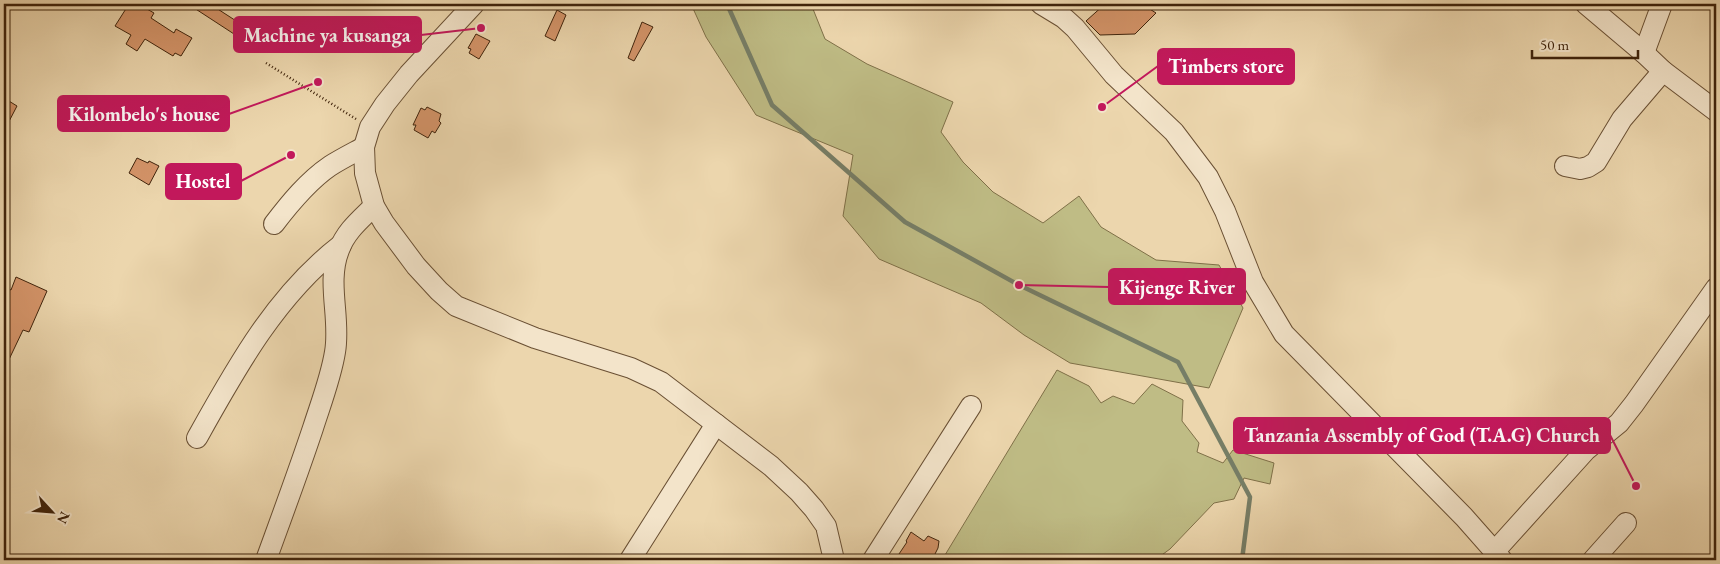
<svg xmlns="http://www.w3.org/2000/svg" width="1720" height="564" font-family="'EB Garamond',serif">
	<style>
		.green { fill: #bfbc85; stroke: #7f7048 }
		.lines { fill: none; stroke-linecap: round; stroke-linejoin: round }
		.stream { stroke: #767e67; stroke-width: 4.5 }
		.building { fill: #d49469; stroke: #3f230b }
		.minor-casing { stroke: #6a5034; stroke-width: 22 }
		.path { stroke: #3f230b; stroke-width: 2.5; stroke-dasharray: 1 2.5; stroke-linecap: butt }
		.minor { stroke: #f3e4ca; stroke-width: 20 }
		.leader { fill: none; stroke: #c2185b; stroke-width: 2 }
		.callout-dot { fill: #c2185b; stroke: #f3e4ca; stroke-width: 2 }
		.callout { fill: #c2185b; stroke: #c2185b; stroke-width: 2 }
		.callout-label { font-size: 20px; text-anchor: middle; font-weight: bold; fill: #fff }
	</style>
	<rect width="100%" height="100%" fill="#ecd6ad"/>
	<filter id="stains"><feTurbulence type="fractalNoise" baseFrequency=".004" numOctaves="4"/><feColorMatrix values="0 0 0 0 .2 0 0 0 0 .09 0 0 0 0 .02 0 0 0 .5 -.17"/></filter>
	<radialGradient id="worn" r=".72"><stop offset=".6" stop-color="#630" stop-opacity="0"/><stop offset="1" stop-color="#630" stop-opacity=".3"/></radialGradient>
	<g class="green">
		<polygon points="691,4 811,4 825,39 867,64 953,102 941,132 963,162 993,192 1043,223 1079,196 1101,227 1156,260 1219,265 1243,308 1209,388 1070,363 1024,335 981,303 879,259 843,216 853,155 756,115 706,37"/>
		<polygon points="1057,370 1089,386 1101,403 1113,396 1134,404 1152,384 1183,400 1182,421 1199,443 1197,452 1223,463 1233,450 1274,463 1270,484 1244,478 1234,499 1214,503 1170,549 1155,560 942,560"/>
	</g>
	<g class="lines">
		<polyline class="stream" points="727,4 772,105 905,222 1019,285 1178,362 1250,497 1242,560"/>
	</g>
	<g class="building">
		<polygon points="129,4 151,4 147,9 154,13 151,18 174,33 176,29 192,38 181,56 175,53 173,56 145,39 137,51 126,44 131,35 115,26"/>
		<polygon points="188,4 210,4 264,39 257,49"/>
		<polygon points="1105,4 1142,4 1156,13 1135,34 1100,35 1086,21"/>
		<polygon points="557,10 566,15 555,41 545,36"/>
		<polygon points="642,22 653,27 634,61 628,58"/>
		<polygon points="476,34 490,41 479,59 469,53 471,49 468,48"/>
		<polygon points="4,98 17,106 4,131"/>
		<polygon points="427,107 441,114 439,121 441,123 435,133 432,131 428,138 414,130 416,125 413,125 421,108 425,110"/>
		<polygon points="137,158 148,163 149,161 159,166 149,185 129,173"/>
		<polygon points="16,277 47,291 29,332 23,330 4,370 4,287 11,290"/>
		<polygon points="911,532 924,541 928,536 939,541 938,548 932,560 895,560 907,542 906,541"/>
	</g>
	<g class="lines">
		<defs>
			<g id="minor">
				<polyline points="474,4 409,74 385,104 370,127 364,147 365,173 374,206 384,223 416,266 439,291 456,306 535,338 631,368 661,382 771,466 799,492 814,509 826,526 834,560"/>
				<polyline points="1041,4 1064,18 1075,28 1114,75 1174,132 1208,177 1225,211 1253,282 1284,334 1464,517 1502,560"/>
				<polyline points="1586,4 1644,53 1663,71 1716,111"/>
				<polyline points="1644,53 1662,4"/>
				<polyline points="1565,166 1580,169 1588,167 1596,162 1622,119 1663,71"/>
				<path d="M274 224C290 203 308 181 330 166 341 159 353 153 364 147"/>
				<path d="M197 438C236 368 276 295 341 245"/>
				<polyline points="1494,552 1586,450 1619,423 1634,404 1716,288"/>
				<path d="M266 560C282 516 298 473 313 428 321 403 331 377 335 352 341 318 326 283 339 250 346 231 360 220 374 206"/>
				<polyline points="630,560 716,424"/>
				<polyline points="873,560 971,406"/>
				<polyline points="1593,560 1626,523"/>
			</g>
		</defs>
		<use href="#minor" class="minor-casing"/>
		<polyline class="path" points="266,63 356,119"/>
		<use href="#minor" class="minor"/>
	</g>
	<path class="leader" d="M481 28L421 35M1102 107L1158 66M318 82L229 114M291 155L241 181M1019 285L1109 287M1636 486L1610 435"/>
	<g class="callout-dot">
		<circle cx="481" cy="28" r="5"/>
		<circle cx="1102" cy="107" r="5"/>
		<circle cx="318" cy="82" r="5"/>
		<circle cx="291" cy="155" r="5"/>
		<circle cx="1019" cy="285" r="5"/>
		<circle cx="1636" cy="486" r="5"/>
	</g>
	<g class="callout">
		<rect x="234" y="17" width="187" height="35" rx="5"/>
		<rect x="1158" y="49" width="136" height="35" rx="5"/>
		<rect x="58" y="96" width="171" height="35" rx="5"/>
		<rect x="166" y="164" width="75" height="35" rx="5"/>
		<rect x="1109" y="269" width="136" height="35" rx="5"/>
		<rect x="1234" y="418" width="376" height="35" rx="5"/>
	</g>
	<g class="callout-label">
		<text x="327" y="42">Machine ya kusanga</text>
		<text x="1226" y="73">Timbers store</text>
		<text x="144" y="121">Kilombelo's house</text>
		<text x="203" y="188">Hostel</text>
		<text x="1177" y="294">Kijenge River</text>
		<text x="1422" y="442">Tanzania Assembly of God (T.A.G) Church</text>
	</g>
	<rect width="1720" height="564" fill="none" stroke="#ecd6ad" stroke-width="20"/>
	<rect x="5" y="5" width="1710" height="554" fill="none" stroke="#3f230b" stroke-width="2.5"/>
	<rect x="10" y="10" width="1700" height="544" fill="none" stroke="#3f230b"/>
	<g transform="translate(52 512) rotate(116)" stroke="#f3e4ca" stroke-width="4" paint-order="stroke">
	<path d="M0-4L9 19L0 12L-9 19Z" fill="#3f230b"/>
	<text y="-8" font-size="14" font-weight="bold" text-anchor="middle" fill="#3f230b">N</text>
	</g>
	<path d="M1532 50v8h106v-8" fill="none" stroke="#3f230b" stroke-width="2.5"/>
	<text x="1540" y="50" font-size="15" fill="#3f230b" stroke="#f3e4ca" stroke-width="4" paint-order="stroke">50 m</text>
	<rect width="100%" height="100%" filter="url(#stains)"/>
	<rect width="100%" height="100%" fill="url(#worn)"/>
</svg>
